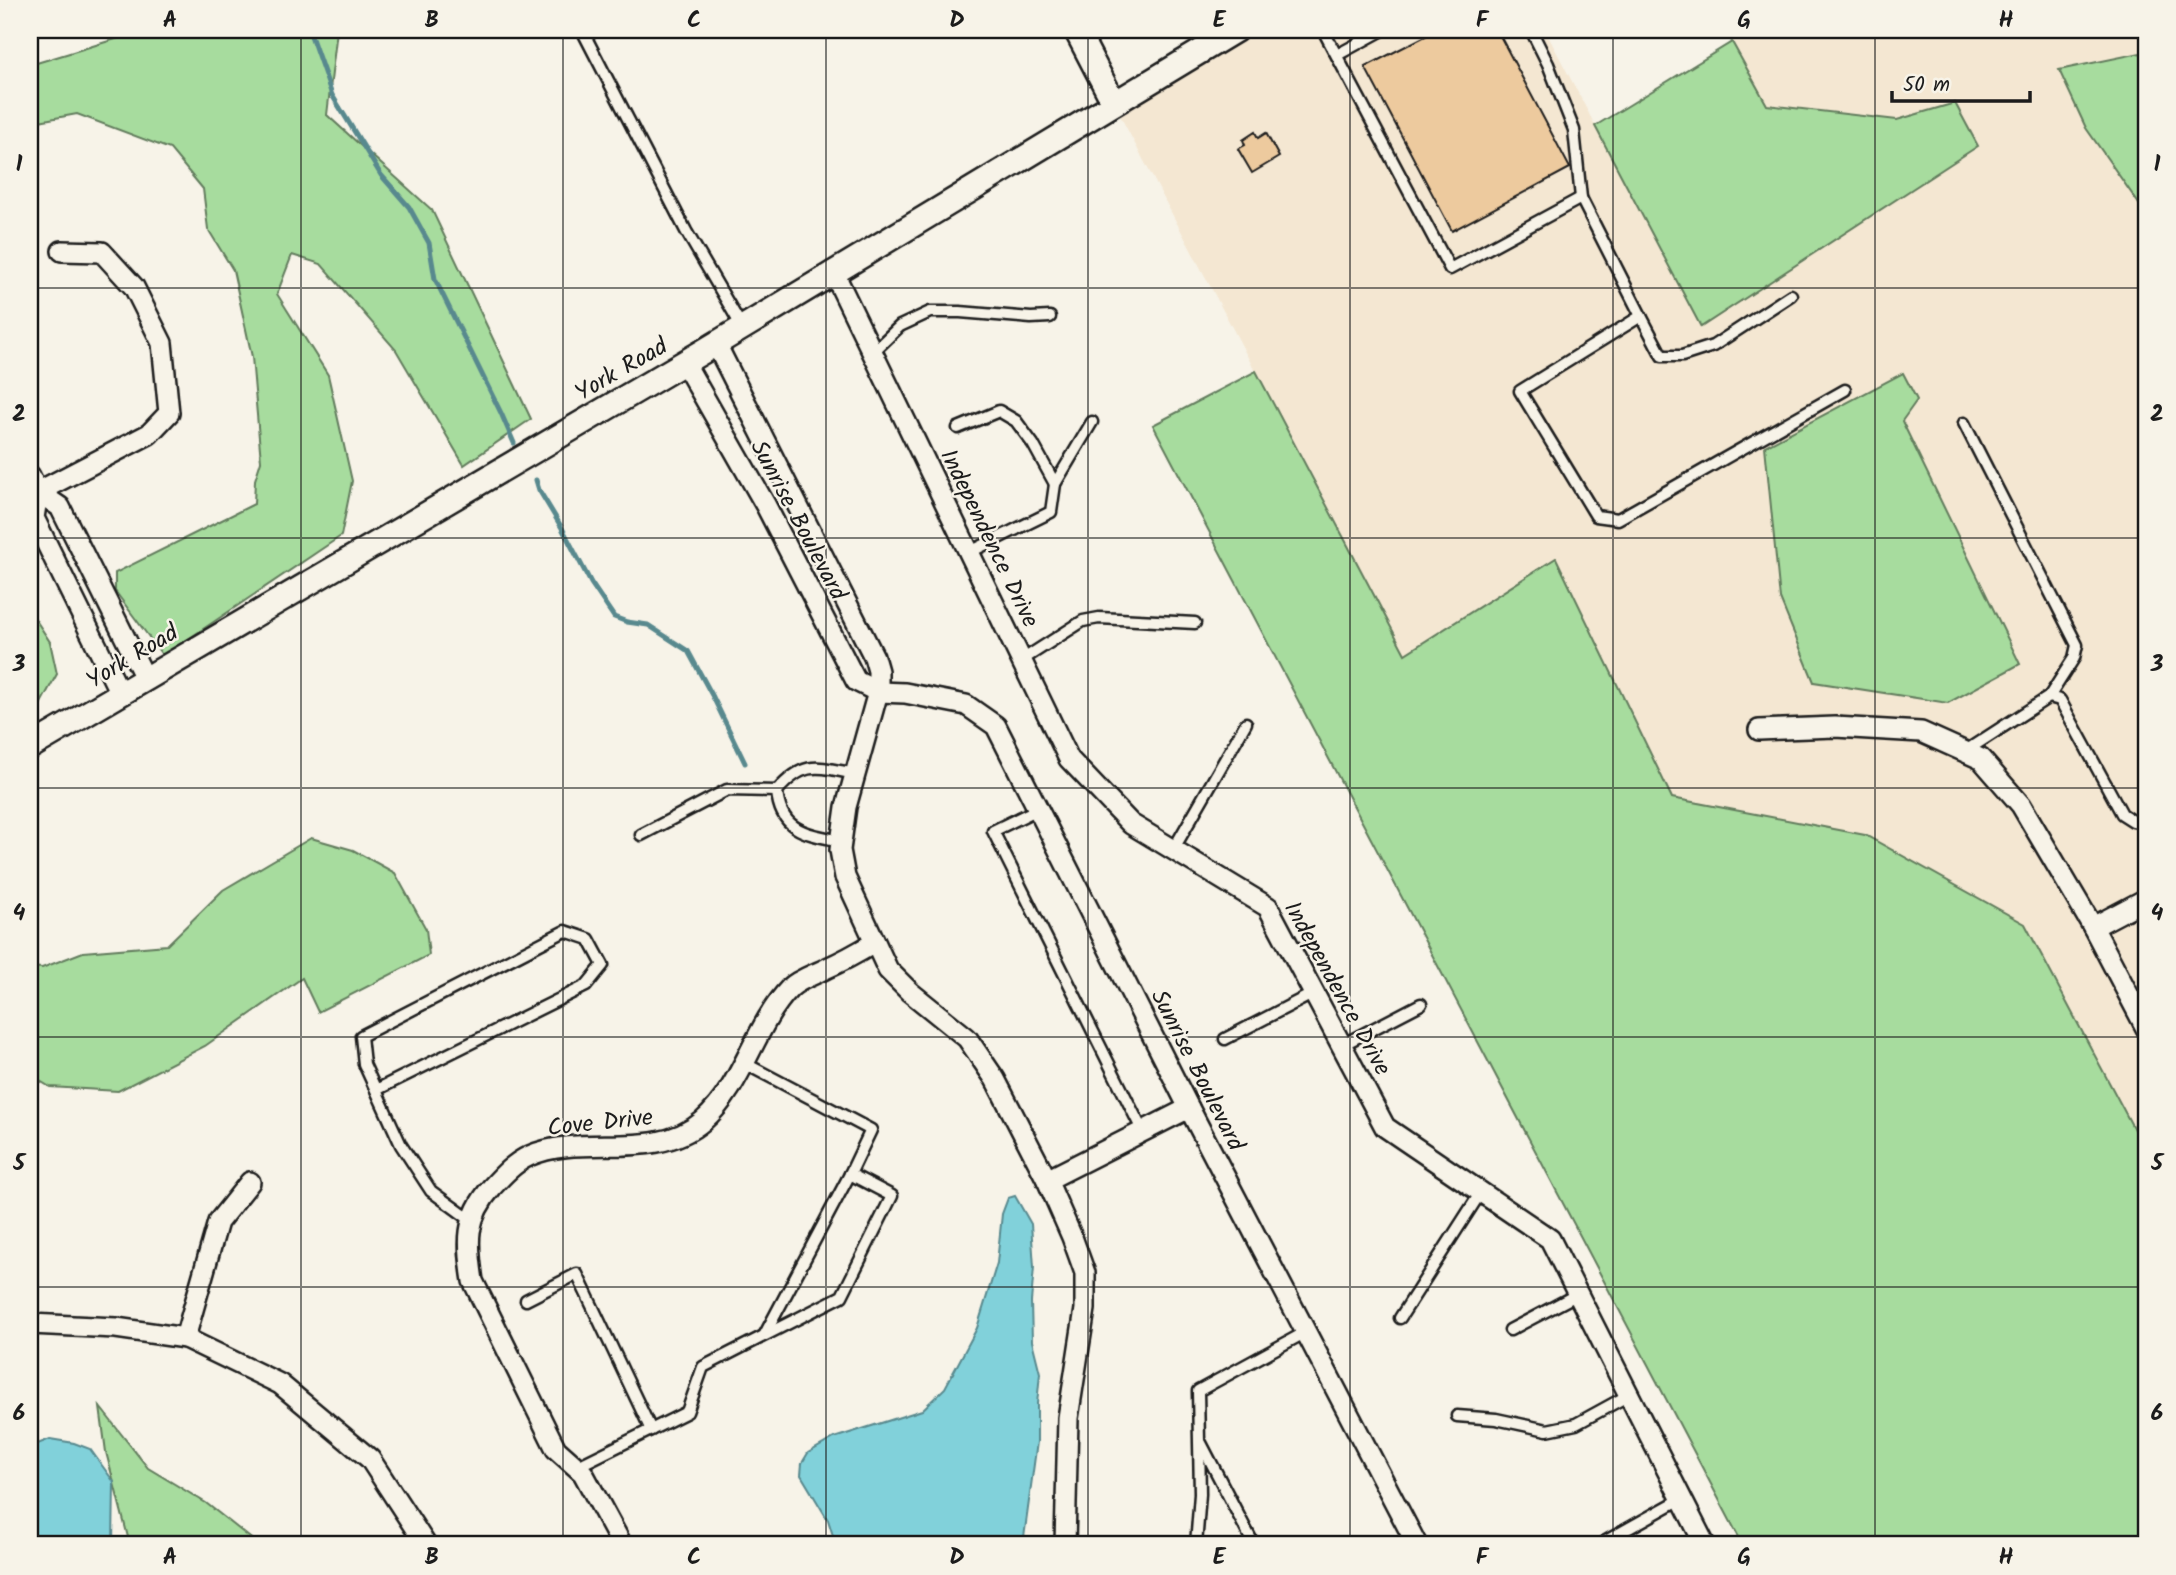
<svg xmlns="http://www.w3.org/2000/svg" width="2176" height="1575" font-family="Kalam,sans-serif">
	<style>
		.built { fill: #f4e7d2 }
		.green { fill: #a7dc9e; stroke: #627c5d; stroke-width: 2 }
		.water { fill: #81d1da; stroke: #59898e; stroke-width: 2 }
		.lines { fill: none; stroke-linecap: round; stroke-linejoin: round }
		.stream { stroke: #59898e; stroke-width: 5 }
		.building { fill: #edca9e; stroke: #1c1c1c; stroke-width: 2 }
		.service-casing { stroke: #1c1c1c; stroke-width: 15 }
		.minor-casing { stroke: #1c1c1c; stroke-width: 24 }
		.tertiary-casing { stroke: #1c1c1c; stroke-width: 28 }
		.service { stroke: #f7f3e8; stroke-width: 10 }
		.minor { stroke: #f7f3e8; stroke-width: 19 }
		.tertiary { stroke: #f7f3e8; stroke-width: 23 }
		.grid { fill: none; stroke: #1c1c1c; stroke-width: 2; stroke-opacity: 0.55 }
		.labels { text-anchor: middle; stroke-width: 5; stroke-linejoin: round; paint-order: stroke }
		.street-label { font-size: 24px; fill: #1c1c1c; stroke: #f7f3e8 }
		.neatline { fill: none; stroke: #1c1c1c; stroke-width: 2.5 }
		.grid-label { font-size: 23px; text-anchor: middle; font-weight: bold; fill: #1c1c1c }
	</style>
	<rect width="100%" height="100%" fill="#f7f3e8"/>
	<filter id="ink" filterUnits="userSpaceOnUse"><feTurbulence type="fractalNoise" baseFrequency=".0143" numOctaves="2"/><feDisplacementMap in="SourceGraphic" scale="14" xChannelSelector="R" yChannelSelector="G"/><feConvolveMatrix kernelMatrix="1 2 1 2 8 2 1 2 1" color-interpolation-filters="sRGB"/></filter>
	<g filter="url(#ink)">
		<polygon class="built" points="1258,30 1545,30 1701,327 1955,103 1897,120 1767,105 1726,30 2146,30 2146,1152 2025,924 1865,835 1672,798 1556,558 1405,654 1117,110"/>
		<g class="green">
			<polygon points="131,30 337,30 327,115 432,210 531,419 464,465 396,350 321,264 292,255 277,294 328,375 352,481 341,536 163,656 115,591 115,573 254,504 255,480 261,461 252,357 233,270 208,229 203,189 170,149 77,114 39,121 30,126 30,65 132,34"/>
			<polygon points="1732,42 1767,105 1897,120 1955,103 1978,146 1701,327 1595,126"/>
			<polygon points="2140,53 2146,59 2146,214 2086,128 2059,70"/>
			<polygon points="1256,371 1405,654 1556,558 1672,798 1865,835 2025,924 2146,1152 2146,1545 1743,1545 1153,425"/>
			<polygon points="1903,373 1917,400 1902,421 2020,664 1948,703 1814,682 1780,599 1765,446"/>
			<polygon points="32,614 50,642 57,674 30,723 30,615"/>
			<polygon points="311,838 353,850 395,873 426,929 429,955 318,1012 302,978 205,1046 118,1091 50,1087 30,1075 30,967 42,968 83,952 167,945 223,890"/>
			<polygon points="100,1407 148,1468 206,1503 259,1545 130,1545 106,1452"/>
		</g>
		<g class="water">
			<polygon points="1015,1196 1031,1224 1034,1267 1031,1302 1032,1341 1040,1373 1037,1404 1037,1442 1023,1545 836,1545 828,1520 801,1475 802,1463 808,1453 834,1438 922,1410 945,1388 977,1328 997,1263 1002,1214 1008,1198"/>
			<polygon points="50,1439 74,1443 90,1449 114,1482 113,1545 30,1545 30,1447"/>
		</g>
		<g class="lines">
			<g class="stream">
				<polyline points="309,30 332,95 381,175 409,207 429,243 435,279 501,413 514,443"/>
				<polyline points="536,480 539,490 562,528 591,583 614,617 627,622 648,625 688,651 713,697 745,763"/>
			</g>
		</g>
		<g class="building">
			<polygon points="1437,30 1497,30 1570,168 1452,231 1365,67"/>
			<polygon points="1255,132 1258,138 1266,133 1279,157 1252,173 1238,149 1245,145 1243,140"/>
		</g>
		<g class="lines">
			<defs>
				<g id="service">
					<polyline points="582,30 686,231 742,327"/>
					<polyline points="1323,30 1450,269 1581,198 1641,316 1520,391 1596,516 1618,519 1845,390"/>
					<polyline points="1531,30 1548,64 1574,130 1581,198"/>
					<polyline points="1337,55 1383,30"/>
					<polyline points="1641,316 1662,356 1682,356 1713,346 1791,295"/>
					<polyline points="873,352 900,326 930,312 960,312 1031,318 1050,317"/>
					<polyline points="1964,423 2077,645 2074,658 2049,697"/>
					<polyline points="958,428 999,411 1016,421 1033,444 1055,484"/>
					<polyline points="970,552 1051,512 1055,484 1092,422"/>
					<polyline points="1022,660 1083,621 1099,618 1195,623"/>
					<polyline points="1964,752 2049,697 2060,700 2122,814 2133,821 2146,823"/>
					<polyline points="1038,809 993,831 1143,1132"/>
					<polyline points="641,835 727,790 777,791"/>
					<path d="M841 841C808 834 780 832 777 791 805 759 818 767 855 774"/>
					<polyline points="1173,850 1246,723"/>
					<polyline points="1225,1039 1314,993"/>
					<polyline points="1342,1045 1421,1004"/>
					<polyline points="376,1090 586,986 603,965 589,939 565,931 361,1036 364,1064 401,1145 431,1191 472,1221"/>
					<polyline points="526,1300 577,1274 651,1430"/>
					<polyline points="1400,1318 1481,1192"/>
					<polyline points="1510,1330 1578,1294"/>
					<polyline points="765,1334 850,1174"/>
					<polyline points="1457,1416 1496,1419 1547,1430 1576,1424 1629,1395"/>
					<polyline points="1201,1443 1254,1545"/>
					<polyline points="576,1467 687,1412 703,1367 842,1296 892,1196 850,1174 871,1130 744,1063"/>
					<polyline points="1196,1545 1200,1494 1198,1391 1306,1332"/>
					<polyline points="1602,1545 1604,1542 1681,1499"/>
				</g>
				<g id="minor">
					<polyline points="833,271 1069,759 1131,824 1268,907 1385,1127 1550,1239 1705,1545"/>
					<polyline points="716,344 874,657 878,671 878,692 846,807 840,850 845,877 888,970 910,992 967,1038 995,1079 1047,1180 1072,1237 1085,1273 1085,1309 1068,1418 1065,1545"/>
					<polyline points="684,362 766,506 856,681 878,692 905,693 966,705 996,726 1189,1108 1417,1545"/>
					<polyline points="30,476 38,492 60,507 145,678"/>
					<polyline points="38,492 34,518 120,693"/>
					<polyline points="30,496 149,434 169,413 162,343 134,287 102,252 62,251"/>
					<polyline points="1759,730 1835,727 1921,732 1981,759 2021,805 2093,927"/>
					<polyline points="2146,899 2093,927 2146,1028"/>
					<polyline points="1047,1180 1189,1108"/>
					<polyline points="30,1324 116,1328 185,1338 280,1384 370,1459 426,1545"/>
					<polyline points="185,1338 218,1222 250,1182"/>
					<path d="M622 1545 583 1473 556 1449 473 1281C467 1242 465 1218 492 1187 503 1175 514 1163 529 1156 583 1132 654 1163 703 1121 744 1085 753 1027 790 988 799 979 816 974 827 968 843 961 859 952 874 943"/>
				</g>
				<g id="tertiary">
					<polyline points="1076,30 1114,103"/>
					<polyline points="30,747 704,351 1236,30"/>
				</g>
			</defs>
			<use href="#service" class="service-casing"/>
			<use href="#minor" class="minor-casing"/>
			<use href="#tertiary" class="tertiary-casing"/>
			<use href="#service" class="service"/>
			<use href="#minor" class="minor"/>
			<use href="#tertiary" class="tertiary"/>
		</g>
	</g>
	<path class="grid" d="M301 30V1545M563 30V1545M826 30V1545M1088 30V1545M1350 30V1545M1613 30V1545M1875 30V1545M30 288H2146M30 538H2146M30 788H2146M30 1037H2146M30 1287H2146"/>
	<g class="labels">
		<g class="street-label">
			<text transform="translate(621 369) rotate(-30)" y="8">York Road</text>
			<text transform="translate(799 520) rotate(62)" y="8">Sunrise Boulevard</text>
			<text transform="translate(990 538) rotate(64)" y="8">Independence Drive</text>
			<text transform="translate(132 656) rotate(-31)" y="8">York Road</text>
			<text transform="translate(1338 988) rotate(61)" y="8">Independence Drive</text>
			<text transform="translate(1198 1070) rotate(63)" y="8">Sunrise Boulevard</text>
			<text transform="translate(600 1122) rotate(-6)" y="8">Cove Drive</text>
		</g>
	</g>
	<rect width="2176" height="1575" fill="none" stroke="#f7f3e8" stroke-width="77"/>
	<path d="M1892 91v10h138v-10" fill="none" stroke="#1c1c1c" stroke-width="3.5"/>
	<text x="1903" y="91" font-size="21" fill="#1c1c1c" stroke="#f7f3e8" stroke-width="5" paint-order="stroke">50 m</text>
	<rect x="38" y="38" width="2100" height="1498" class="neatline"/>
	<g class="grid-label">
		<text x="170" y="27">A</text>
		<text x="432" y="27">B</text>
		<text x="694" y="27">C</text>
		<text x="957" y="27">D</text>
		<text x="1219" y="27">E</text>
		<text x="1482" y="27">F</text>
		<text x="1744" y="27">G</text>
		<text x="2006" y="27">H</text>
		<text x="19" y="171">1</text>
		<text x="2157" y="171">1</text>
		<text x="19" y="421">2</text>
		<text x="2157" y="421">2</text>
		<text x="19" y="671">3</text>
		<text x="2157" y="671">3</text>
		<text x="19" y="920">4</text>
		<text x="2157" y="920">4</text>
		<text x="19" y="1170">5</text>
		<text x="2157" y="1170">5</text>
		<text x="19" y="1420">6</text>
		<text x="2157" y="1420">6</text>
		<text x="170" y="1564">A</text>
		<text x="432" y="1564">B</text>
		<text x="694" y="1564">C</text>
		<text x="957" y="1564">D</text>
		<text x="1219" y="1564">E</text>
		<text x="1482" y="1564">F</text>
		<text x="1744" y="1564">G</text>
		<text x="2006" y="1564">H</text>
	</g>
</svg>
